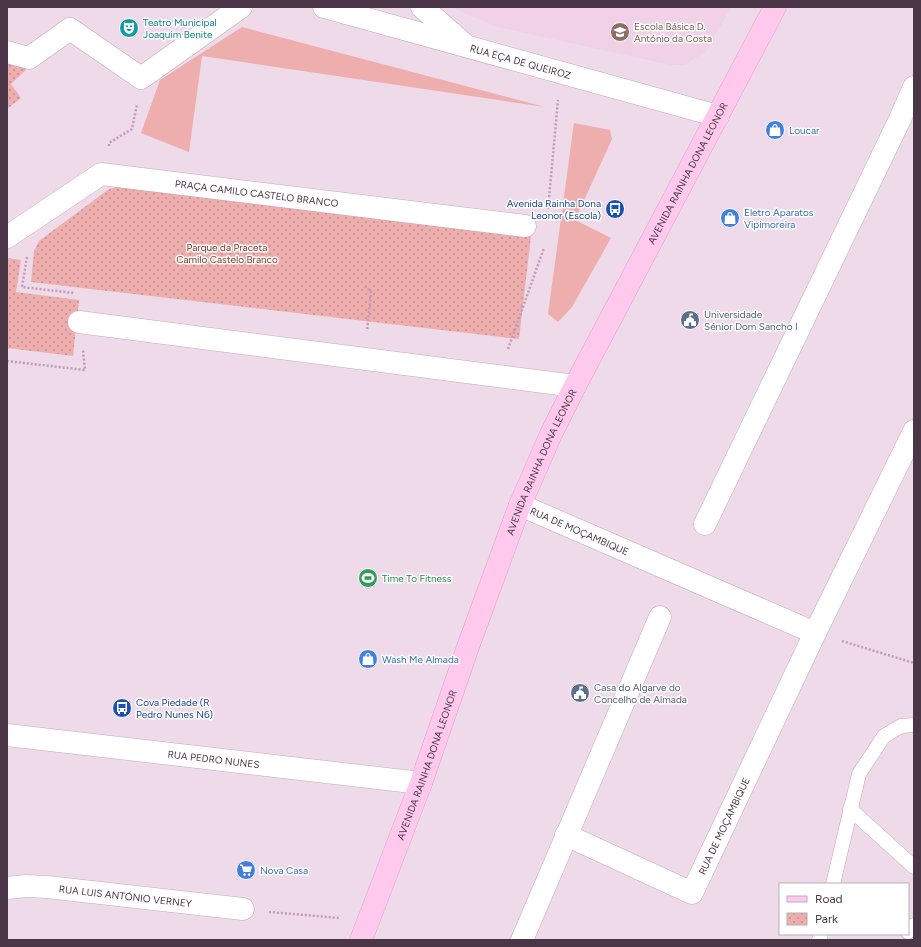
<svg xmlns="http://www.w3.org/2000/svg" width="921" height="947" font-family="Figtree,sans-serif">
	<style>
		.residential { fill: #eedae9; fill-rule: evenodd }
		.education { fill: #f0d1e7 }
		.grass { fill: #edaead }
		.park { fill: url(#park-dots) }
		.lines { fill: none; stroke-linecap: round; stroke-linejoin: round }
		.lane-casing { stroke: #c2aabd; stroke-width: 15 }
		.street-casing { stroke: #c2aabd; stroke-width: 23 }
		.secondary-casing { stroke: #e69cd0; stroke-width: 23 }
		.path { stroke: #c599bc; stroke-width: 2.5; stroke-dasharray: 2 2; stroke-linecap: butt }
		.lane { stroke: #fff; stroke-width: 14 }
		.street { stroke: #fff; stroke-width: 22 }
		.secondary { stroke: #ffc9ee; stroke-width: 22 }
		.labels { text-anchor: middle; stroke-width: 3; stroke-linejoin: round; paint-order: stroke }
		.culture-label { font-size: 10px; fill: #0d838f; stroke: #fff; text-anchor: start }
		.education-label { font-size: 10px; fill: #785e54; stroke: #fff; text-anchor: start }
		.street-label { font-size: 10px; fill: #4a3647; stroke: #fff }
		.shop-label { font-size: 10px; fill: #366cbe; stroke: #fff; text-anchor: start }
		.transit-label { font-size: 10px; fill: #164399; stroke: #fff; text-anchor: end }
		.park-label { font-size: 10px; fill: #823423; stroke: #fff }
		.service-label { font-size: 10px; fill: #4e5e75; stroke: #fff; text-anchor: start }
		.leisure-label { font-size: 10px; fill: #27864d; stroke: #fff; text-anchor: start }
	</style>
	<defs>
		<pattern id="park-dots" width="8" height="8" patternUnits="userSpaceOnUse"><rect width="8" height="8" fill="#edaead"/><path d="M2 2h.1M6 6h.1" fill="none" stroke="#c28e8f" stroke-width="1.8" stroke-linecap="round"/></pattern>
	</defs>
	<rect width="100%" height="100%" fill="#f6e8f2"/>
	<path class="residential" d="M7 7H914V940H7ZM780 884H908V934H780Z"/>
	<polygon class="education" points="450,7 731,7 707,51 684,65 671,65 498,27"/>
	<g class="grass">
		<polygon points="242,27 545,107 202,56 189,152 141,133 160,80"/>
		<polygon points="574,123 610,130 612,139 575,220 611,238 572,307 558,322 548,314"/>
	</g>
	<g class="park">
		<polygon points="7,61 29,67 11,84 21,98 7,109"/>
		<polygon points="118,187 531,236 519,339 31,282 34,251 39,241 109,189"/>
		<polygon points="7,258 21,260 16,292 79,300 73,356 7,348"/>
	</g>
	<g class="lines">
		<defs>
			<g id="lane">
				<polyline points="850,809 914,867"/>
				<polyline points="833,884 859,774 884,736 901,726 914,725"/>
				<polyline points="908,932 914,925"/>
				<polyline points="819,940 821,934"/>
			</g>
			<g id="street">
				<path id="s1" d="M324 7 718 116"/>
				<polyline points="422,7 464,44"/>
				<polyline points="7,52 29,58 70,29 141,78 241,7"/>
				<path id="s2" d="M7 237 101 174 525 226"/>
				<polyline points="79,322 575,386"/>
				<path id="s3" d="M520 505 815 633"/>
				<polyline points="705,524 900,119 914,87"/>
				<path id="s4" d="M7 735 421 783"/>
				<path id="s5" d="M566 835 692 893 815 633 914 431"/>
				<path id="s6" d="M7 888 26 886 47 887 243 909"/>
				<polyline points="522,940 660,617"/>
			</g>
			<g id="secondary">
				<path id="s7" d="M361 940 421 783 469 644 520 505 551 434 575 386 775 7"/>
			</g>
		</defs>
		<use href="#lane" class="lane-casing"/>
		<use href="#street" class="street-casing"/>
		<use href="#secondary" class="secondary-casing"/>
		<g class="path">
			<polyline points="109,146 109,143 132,129 137,104"/>
			<polyline points="548,209 558,100"/>
			<polyline points="27,257 22,287 74,293"/>
			<polyline points="365,286 371,291 367,331"/>
			<polyline points="508,349 544,248"/>
			<polyline points="7,361 85,370 83,350"/>
			<polyline points="842,641 914,663"/>
			<polyline points="269,912 340,918"/>
		</g>
		<use href="#lane" class="lane"/>
		<use href="#street" class="street"/>
		<use href="#secondary" class="secondary"/>
	</g>
	<defs>
		<symbol id="theatre-disc" viewBox="-11 -11 22 22"><circle r="9.5" fill="#0f9aa8" stroke="#fff"/><path d="M-5-5.5Q0-4 5-5.5V0Q5 5 0 6Q-5 5-5 0ZM-3.3-2.5H-1v1.5H-3.3ZM1-2.5H3.3v1.5H1ZM-2.8 1Q0 5.5 2.8 1Z" fill="#fff"/></symbol>
		<symbol id="school-disc" viewBox="-11 -11 22 22"><circle r="9.5" fill="#8d6e63" stroke="#fff"/><path d="M0-5L7-2L0 1L-7-2ZM-4 1L0 2.5L4 1V4Q0 6-4 4Z" fill="#fff"/></symbol>
		<symbol id="shop-disc" viewBox="-11 -11 22 22"><circle r="9.5" fill="#3f7fe0" stroke="#fff"/><path d="M-5-2.5h2.3a2.7 3.5 0 0 1 5.4 0H5L5.5 6h-11ZM-1.5-2.5h3a1.5 2.3 0 0 0-3 0Z" fill="#fff"/></symbol>
		<symbol id="bus-disc" viewBox="-11 -11 22 22"><circle r="9.5" fill="#1a4fb4" stroke="#fff"/><path d="M-5-6H5V4H4V6H2V4H-2V6H-4V4H-5ZM-3.5-4V0h7V-4ZM-3.5 1.2v1.5H-2V1.2ZM2 1.2v1.5H3.5V1.2Z" fill="#fff"/></symbol>
		<symbol id="civic-disc" viewBox="-11 -11 22 22"><circle r="9.5" fill="#5c6f8a" stroke="#fff"/><path d="M-.6-6.5H3V-4.5H.6V-3L4-1V1h2V6H-6V1h2V-1L-.6-3ZM-1.2 2.5V6h2.4V2.5Z" fill="#fff"/></symbol>
		<symbol id="stadium-disc" viewBox="-11 -11 22 22"><circle r="9.5" fill="#2e9e5b" stroke="#fff"/><path d="M0-5a6.5 5 0 1 0 0 10a6.5 5 0 1 0 0-10ZM-3.5-1.8h7v3.6h-7Z" fill="#fff"/></symbol>
		<symbol id="supermarket-disc" viewBox="-11 -11 22 22"><circle r="9.5" fill="#3f7fe0" stroke="#fff"/><path d="M-6-5.5h2.5l.6 2H6L4.5 2H-2.5L-4.4-4H-6ZM-1.5 3.2a1.3 1.3 0 1 0 .1 0ZM3 3.2a1.3 1.3 0 1 0 .1 0Z" fill="#fff"/></symbol>
	</defs>
	<g fill-rule="evenodd">
		<use href="#theatre-disc" x="118" y="17" width="22" height="22"/>
		<use href="#school-disc" x="609" y="21" width="22" height="22"/>
		<use href="#shop-disc" x="764" y="119" width="22" height="22"/>
		<use href="#bus-disc" x="604" y="198" width="22" height="22"/>
		<use href="#shop-disc" x="719" y="207" width="22" height="22"/>
		<use href="#civic-disc" x="679" y="309" width="22" height="22"/>
		<use href="#stadium-disc" x="357" y="567" width="22" height="22"/>
		<use href="#shop-disc" x="357" y="648" width="22" height="22"/>
		<use href="#civic-disc" x="569" y="682" width="22" height="22"/>
		<use href="#bus-disc" x="111" y="697" width="22" height="22"/>
		<use href="#supermarket-disc" x="235" y="859" width="22" height="22"/>
	</g>
	<g class="labels">
		<g class="culture-label">
			<text x="143" y="26">Teatro Municipal<tspan x="143" dy="12">Joaquim Benite</tspan></text>
		</g>
		<g class="education-label">
			<text x="634" y="30">Escola Básica D.<tspan x="634" dy="12">António da Costa</tspan></text>
		</g>
		<g class="street-label">
			<text dy="4" stroke="none"><textPath href="#s1" startOffset="204">RUA EÇA DE QUEIROZ</textPath></text>
			<text dy="4" stroke="none"><textPath href="#s7" startOffset="835">AVENIDA RAINHA DONA LEONOR</textPath></text>
			<text dy="4" stroke="none"><textPath href="#s2" startOffset="270">PRAÇA CAMILO CASTELO BRANCO</textPath></text>
			<text dy="4" stroke="none"><textPath href="#s7" startOffset="511">AVENIDA RAINHA DONA LEONOR</textPath></text>
			<text dy="4" stroke="none"><textPath href="#s3" startOffset="65">RUA DE MOÇAMBIQUE</textPath></text>
			<text dy="4" stroke="none"><textPath href="#s4" startOffset="208">RUA PEDRO NUNES</textPath></text>
			<text dy="4" stroke="none"><textPath href="#s7" startOffset="187">AVENIDA RAINHA DONA LEONOR</textPath></text>
			<text dy="4" stroke="none"><textPath href="#s5" startOffset="213">RUA DE MOÇAMBIQUE</textPath></text>
			<text dy="4" stroke="none"><textPath href="#s6" startOffset="119">RUA LUIS ANTÓNIO VERNEY</textPath></text>
		</g>
		<g class="shop-label">
			<text x="789" y="134">Loucar</text>
			<text x="744" y="216">Eletro Aparatos<tspan x="744" dy="12">Vipimoreira</tspan></text>
			<text x="382" y="663">Wash Me Almada</text>
			<text x="260" y="874">Nova Casa</text>
		</g>
		<g class="transit-label">
			<text x="601" y="207">Avenida Rainha Dona<tspan x="601" dy="12">Leonor (Escola)</tspan></text>
			<text x="136" y="706" text-anchor="start">Cova Piedade (R<tspan x="136" dy="12">Pedro Nunes N6)</tspan></text>
		</g>
		<g class="park-label">
			<text x="227" y="251">Parque da Praceta<tspan x="227" dy="12">Camilo Castelo Branco</tspan></text>
		</g>
		<g class="service-label">
			<text x="704" y="318">Universidade<tspan x="704" dy="12">Sénior Dom Sancho I</tspan></text>
			<text x="594" y="691">Casa do Algarve do<tspan x="594" dy="12">Concelho de Almada</tspan></text>
		</g>
		<g class="leisure-label">
			<text x="382" y="582">Time To Fitness</text>
		</g>
	</g>
	<rect width="921" height="947" fill="none" stroke="#4a3647" stroke-width="16"/>
	<rect x="779" y="883" width="130" height="52" fill="#ffffff" stroke="#b7afb5"/>
	<rect x="787" y="896" width="20" height="6" fill="#ffc9ee" stroke="#b7afb5"/>
	<text x="815" y="903" font-size="12" fill="#4a3647">Road</text>
	<rect x="787" y="913" width="20" height="12" fill="url(#park-dots)" stroke="#b7afb5"/>
	<text x="815" y="923" font-size="12" fill="#4a3647">Park</text>
</svg>
